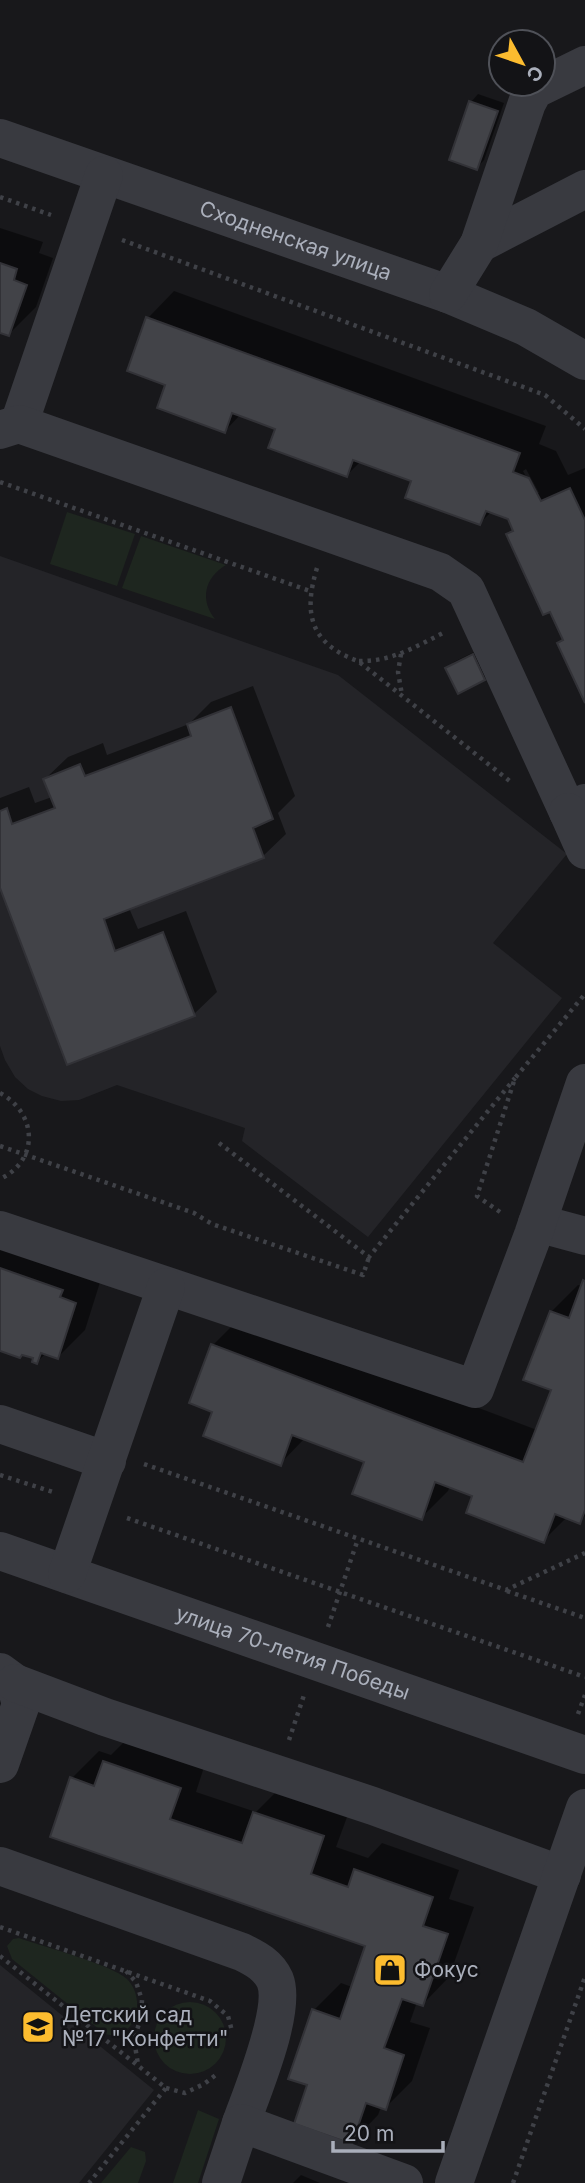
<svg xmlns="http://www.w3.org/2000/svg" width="585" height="2183" font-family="Inter,sans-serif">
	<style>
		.built { fill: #242428 }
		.green { fill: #1e261f }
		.shadow { fill: #0007; fill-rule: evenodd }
		.building { fill: #424348; stroke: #323237; stroke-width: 2 }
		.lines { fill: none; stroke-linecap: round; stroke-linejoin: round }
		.path { stroke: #3f4147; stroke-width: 4.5; stroke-dasharray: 3.5 5; stroke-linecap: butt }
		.minor { stroke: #393a40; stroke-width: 38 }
		.labels { text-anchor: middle; stroke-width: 5; stroke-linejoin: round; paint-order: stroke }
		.street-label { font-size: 21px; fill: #aaafbb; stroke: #131316 }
		.poi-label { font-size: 21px; fill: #aaafbb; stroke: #131316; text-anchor: start }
	</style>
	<rect width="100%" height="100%" fill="#18181b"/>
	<g class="built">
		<polygon points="0,556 338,675 567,854 493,943 562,998 368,1237 242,1141 245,1128 117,1085 79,1100 61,1101 42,1096 28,1089 15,1077 5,1060 0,1046"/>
		<polygon points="0,1965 154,2090 79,2183 0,2183"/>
	</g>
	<g class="green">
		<polygon points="67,512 135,534 117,586 50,564"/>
		<path d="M141 536 226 565C204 578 200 600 215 619L122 588Z"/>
		<path d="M19 1938C41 1946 113 1965 127 1979 135 1987 138 1998 137 2009 136 2024 127 2031 114 2036L105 2034 12 1959 7 1946 13 1939Z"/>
		<circle cx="190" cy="2038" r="36"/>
		<polygon points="198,2110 219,2119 198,2183 173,2183"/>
		<polygon points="131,2147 145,2152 146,2161 138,2183 101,2183"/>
	</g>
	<g class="shadow">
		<polygon points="478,94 504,103 484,160 477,168 451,159 471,102"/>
		<polygon points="0,228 43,242 39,253 53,258 36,307 9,334 2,332 0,333"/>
		<path d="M174 291 546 426 539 444 556 451 568 475 585 468V699L560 643 564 639 551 609 508 535 514 529 510 518 492 511 480 523 413 480 361 461 347 475 277 428 241 414 225 431 167 384 148 318ZM526 469 539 493H535L523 471Z"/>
		<polygon points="480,649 491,672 484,679 447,669 454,662"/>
		<polygon points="253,686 295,796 278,813 286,834 263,856 129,908 138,929 186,911 217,992 194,1014 0,883 0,798 29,787 35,803 52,797 45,779 68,757 103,743 107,755 189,724 211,702"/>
		<polygon points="0,1232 102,1276 85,1330 58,1357 46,1353 37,1362 35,1357 0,1351"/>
		<polygon points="585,1280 585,1516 579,1522 567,1517 543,1541 474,1495 450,1486 448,1491 421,1518 366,1461 305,1438 280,1464 215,1411 213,1345 240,1318 537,1430 553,1389 551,1312 578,1285 582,1286"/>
		<polygon points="131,1735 206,1761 196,1792 256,1812 282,1786 350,1809 336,1847 368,1858 382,1843 459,1870 449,1899 474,1907 449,1977 423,2004 417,2002 410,2022 430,2028 412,2081 385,2108 381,2107 378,2115 352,2142 309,2084 314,2010 341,1983 352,1987 367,1945 72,1778 99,1751 111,1755"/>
		<polygon points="301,2175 320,2183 293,2183"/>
	</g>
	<g class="building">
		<polygon points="469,101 498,111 477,170 449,160"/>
		<polygon points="0,263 17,269 14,280 27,285 9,336 0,333"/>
		<polygon points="146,317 520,453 513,472 529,478 541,501 570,488 585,520 585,703 557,643 563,640 550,612 543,615 506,534 513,531 508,519 486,511 480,525 405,498 411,481 353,460 347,477 268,448 275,429 232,413 225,433 157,408 165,385 127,371"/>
		<polygon points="473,654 485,680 458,694 445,668"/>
		<polygon points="231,707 273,819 253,828 264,858 104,919 115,951 163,932 195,1016 67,1065 0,888 0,811 7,808 12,824 55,808 43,779 80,764 85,776 191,736 187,724"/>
		<polygon points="0,1268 63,1290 60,1297 76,1303 58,1359 41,1353 37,1364 32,1362 33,1358 22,1355 20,1358 0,1351"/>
		<polygon points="583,1280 585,1281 585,1510 580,1524 555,1514 544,1543 466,1513 472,1496 435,1482 422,1520 352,1494 364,1462 292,1435 281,1466 203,1436 212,1412 189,1403 211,1344 523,1462 551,1390 523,1380 550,1311 569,1318"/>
		<polygon points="103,1761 181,1788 170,1819 242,1843 253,1812 324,1836 311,1874 348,1887 354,1869 433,1897 423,1926 448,1934 423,2006 402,1999 384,2048 404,2055 386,2110 366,2103 352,2144 294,2124 307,2085 288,2079 312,2009 340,2019 365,1946 50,1837 70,1777 94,1786"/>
	</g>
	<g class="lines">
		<g class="path">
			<polyline points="0,197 51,215"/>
			<polyline points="122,240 545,395 585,429"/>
			<polyline points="0,482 310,591"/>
			<path d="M317 568C303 613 310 644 358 661L511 782"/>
			<polyline points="401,654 398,672 402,695"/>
			<path d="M359 661C391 662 417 646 445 632"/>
			<path d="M0 1093C37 1113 40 1160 0 1179"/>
			<polyline points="219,1143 369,1257 515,1078"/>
			<polyline points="0,1146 194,1213 212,1224 363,1275 369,1257"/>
			<polyline points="500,1212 477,1196 515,1078 585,994"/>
			<polyline points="144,1464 506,1590 585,1553"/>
			<polyline points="0,1475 56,1493"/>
			<polyline points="127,1518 585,1677"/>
			<polyline points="507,1591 585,1618"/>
			<polyline points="328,1627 358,1539"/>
			<polyline points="578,1714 585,1695"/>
			<polyline points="289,1740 304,1695"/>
			<polyline points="0,1927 210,2001 228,2016 232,2031"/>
			<polyline points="0,1956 166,2088 89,2183"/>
			<polyline points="126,1971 136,1982 142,2000 141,2017 134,2040 138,2064"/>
			<polyline points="166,2088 185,2093 204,2084 217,2074"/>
			<polyline points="513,2183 585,1977"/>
		</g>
		<g class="minor">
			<path id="s1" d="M0 138 448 294 526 327 585 361"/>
			<polyline points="479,244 585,189"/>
			<polyline points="448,294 479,244 527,103 534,90 585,65"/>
			<polyline points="19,424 104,175"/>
			<polyline points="0,430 19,424 440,572 466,590 568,812 585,803"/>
			<polyline points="568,812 585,850"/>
			<polyline points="537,1223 585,1236"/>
			<polyline points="0,1230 475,1389 533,1235 585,1083"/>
			<polyline points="0,1424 107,1461"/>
			<path id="s2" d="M0 1551 585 1755"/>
			<polyline points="67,1574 166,1287"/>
			<polyline points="0,1672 15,1683 21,1704 0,1764"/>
			<polyline points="15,1683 105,1717 373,1806 562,1875"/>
			<path d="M0 1866 242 1952C256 1959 268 1965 275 1980 287 2010 252 2092 241 2123"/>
			<polyline points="221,2183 241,2123 404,2183"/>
			<polyline points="454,2183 585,1808"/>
		</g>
	</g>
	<defs>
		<symbol id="shop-square" viewBox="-11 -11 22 22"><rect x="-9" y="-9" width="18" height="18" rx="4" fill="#fcbc2f" stroke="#131316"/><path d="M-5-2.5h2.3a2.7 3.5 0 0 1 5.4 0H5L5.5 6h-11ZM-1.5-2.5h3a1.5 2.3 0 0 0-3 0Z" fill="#111"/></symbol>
		<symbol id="school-square" viewBox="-11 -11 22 22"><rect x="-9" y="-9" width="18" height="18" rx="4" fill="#fcbc2f" stroke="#131316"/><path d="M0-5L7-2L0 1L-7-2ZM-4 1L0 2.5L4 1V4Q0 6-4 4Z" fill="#111"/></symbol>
	</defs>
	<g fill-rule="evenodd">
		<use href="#shop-square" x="371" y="1951" width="38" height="38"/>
		<use href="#school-square" x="19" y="2008" width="38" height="38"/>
	</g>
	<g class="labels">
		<g class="street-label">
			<text dy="7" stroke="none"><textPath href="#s1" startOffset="313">Сходненская улица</textPath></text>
			<text dy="7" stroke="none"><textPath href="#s2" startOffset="310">улица 70-летия Победы</textPath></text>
		</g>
		<g class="poi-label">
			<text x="414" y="1977">Фокус</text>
			<text x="62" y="2022">Детский сад<tspan x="62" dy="24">№17 "Конфетти"</tspan></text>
		</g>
	</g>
	<g transform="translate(522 63) rotate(130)"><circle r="33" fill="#131316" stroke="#4f5158" stroke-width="2"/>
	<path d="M0-5L12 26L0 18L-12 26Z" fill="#fcbc2f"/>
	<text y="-10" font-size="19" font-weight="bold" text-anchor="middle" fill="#aaafbb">С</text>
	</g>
	<path d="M333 2141v10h110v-10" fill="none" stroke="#aaafbb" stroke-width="3.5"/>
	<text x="344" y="2141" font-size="21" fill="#aaafbb" stroke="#131316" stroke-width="5" paint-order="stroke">20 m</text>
</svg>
